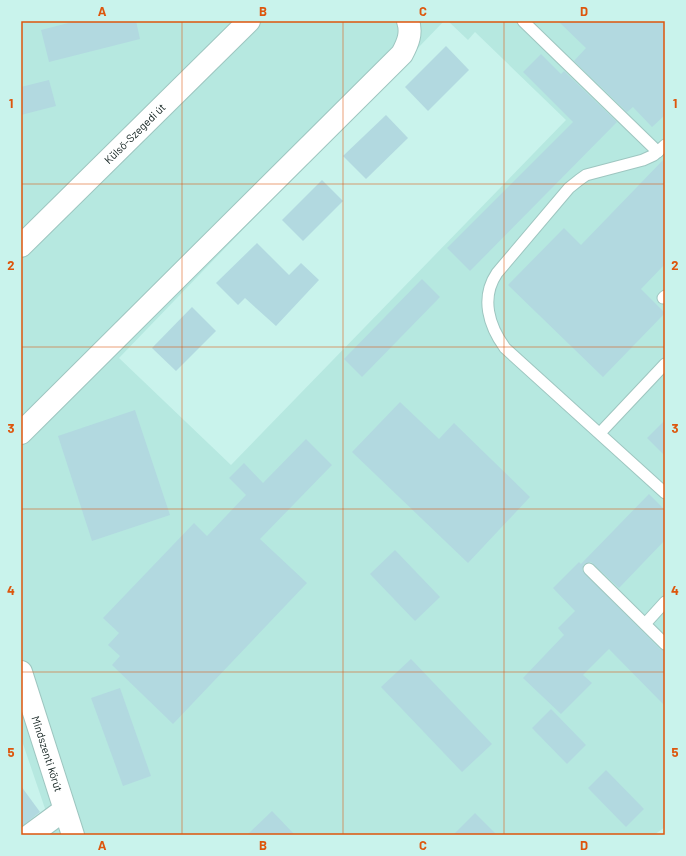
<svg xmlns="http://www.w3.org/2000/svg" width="686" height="856" font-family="Barlow,sans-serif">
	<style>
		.built { fill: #b6e8e0 }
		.building { fill: #b2d9e0 }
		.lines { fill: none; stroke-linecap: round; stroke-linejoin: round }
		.service-casing { stroke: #9ec6c0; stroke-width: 13 }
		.minor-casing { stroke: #9ec6c0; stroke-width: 24 }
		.tertiary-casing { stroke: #9ec6c0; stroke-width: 24 }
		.service { stroke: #fff; stroke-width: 11 }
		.minor { stroke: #fff; stroke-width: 22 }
		.tertiary { stroke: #fff; stroke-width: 22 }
		.grid { fill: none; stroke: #dd560d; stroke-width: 1; stroke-opacity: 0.55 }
		.labels { text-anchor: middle; stroke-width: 3.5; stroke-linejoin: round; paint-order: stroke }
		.street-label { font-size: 11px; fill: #0b1b19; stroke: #c9f3ec }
		.neatline { fill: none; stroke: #dd560d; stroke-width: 1.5 }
		.grid-label { font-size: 13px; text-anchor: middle; font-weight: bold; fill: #dd560d }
	</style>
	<rect width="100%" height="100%" fill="#c9f3ec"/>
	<polygon class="built" points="21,21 444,21 119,358 231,465 566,120 475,32 468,40 448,21 665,21 665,827 654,835 54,835 21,738"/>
	<g class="building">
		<polygon points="76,21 136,21 140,39 49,62 41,30"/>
		<polygon points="558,21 665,21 665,115 652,127 633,107 627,112 574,61 586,48"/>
		<polygon points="446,46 469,70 428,111 405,87"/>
		<polygon points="541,54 561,74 564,71 617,122 470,271 447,248 573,122 523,72"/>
		<polygon points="49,80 56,106 21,115 21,87"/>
		<polygon points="386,115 408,138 366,179 343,156"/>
		<polygon points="665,158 665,264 641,289 665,313 603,377 508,285 564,228 581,245"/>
		<polygon points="322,180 343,201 303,241 282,220"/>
		<polygon points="257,243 289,275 301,263 319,280 276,326 245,298 238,305 216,283"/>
		<polygon points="422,279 440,297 362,377 344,359"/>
		<polygon points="192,307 216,331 176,371 152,348"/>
		<polygon points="400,402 439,439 454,423 530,497 468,563 352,452"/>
		<polygon points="135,410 170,515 92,541 58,436"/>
		<polygon points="665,420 665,456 647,438"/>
		<polygon points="306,439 332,465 260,539 307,583 173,724 112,665 120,656 108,645 119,633 103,618 194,523 207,536 246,495 229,478 244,463 263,483"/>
		<polygon points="649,494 665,510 665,540 619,588 591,562 584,564 582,570 660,649 665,651 665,706 609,649 583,675 592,683 561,714 523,678 564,635 558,628 575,611 553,588 579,562 581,564"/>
		<polygon points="395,550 440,597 415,621 370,574"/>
		<polygon points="411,659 492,744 462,772 381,687"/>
		<polygon points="120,688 151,776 123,786 91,698"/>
		<polygon points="551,709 586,745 567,764 532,728"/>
		<polygon points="606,770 644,809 626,827 588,788"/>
		<polygon points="21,786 40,812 21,827"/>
		<polygon points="272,811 295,835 247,835"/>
		<polygon points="475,813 497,835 453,835"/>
	</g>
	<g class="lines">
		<defs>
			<g id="service">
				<polyline points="523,21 658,152"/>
				<path d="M665 145 654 155 643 160 586 175 579 180 569 188 497 273C480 298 489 326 505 348L665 493"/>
				<polyline points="663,298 665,296"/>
				<polyline points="600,433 665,364"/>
				<polyline points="589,569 665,644"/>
				<polyline points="645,624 665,602"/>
			</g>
			<g id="minor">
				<path d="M21 433 402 54C408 43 412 33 408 21"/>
				<polyline points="30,835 64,810"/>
			</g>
			<g id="tertiary">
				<path id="s1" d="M21 246 249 21"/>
				<path id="s2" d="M21 672 73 835"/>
			</g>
		</defs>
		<use href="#service" class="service-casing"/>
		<use href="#minor" class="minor-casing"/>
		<use href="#tertiary" class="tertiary-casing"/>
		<use href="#service" class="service"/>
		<use href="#minor" class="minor"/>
		<use href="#tertiary" class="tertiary"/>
	</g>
	<path class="grid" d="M182 21V835M343 21V835M504 21V835M21 184H665M21 347H665M21 509H665M21 672H665"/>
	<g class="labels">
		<g class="street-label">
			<text dy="4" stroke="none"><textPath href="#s1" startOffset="160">Külső-Szegedi út</textPath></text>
			<text dy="4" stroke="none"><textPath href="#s2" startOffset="86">Mindszenti körút</textPath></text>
		</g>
	</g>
	<rect width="686" height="856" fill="none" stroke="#c9f3ec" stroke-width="44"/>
	<rect x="22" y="22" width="642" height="812" class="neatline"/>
	<g class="grid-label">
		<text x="102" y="16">A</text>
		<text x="263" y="16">B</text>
		<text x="423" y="16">C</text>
		<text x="584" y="16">D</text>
		<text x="11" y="108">1</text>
		<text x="675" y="108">1</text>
		<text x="11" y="270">2</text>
		<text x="675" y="270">2</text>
		<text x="11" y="433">3</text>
		<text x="675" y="433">3</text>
		<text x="11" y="595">4</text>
		<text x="675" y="595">4</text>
		<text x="11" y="757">5</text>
		<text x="675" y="757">5</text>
		<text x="102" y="850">A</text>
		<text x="263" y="850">B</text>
		<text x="423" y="850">C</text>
		<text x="584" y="850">D</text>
	</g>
</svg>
